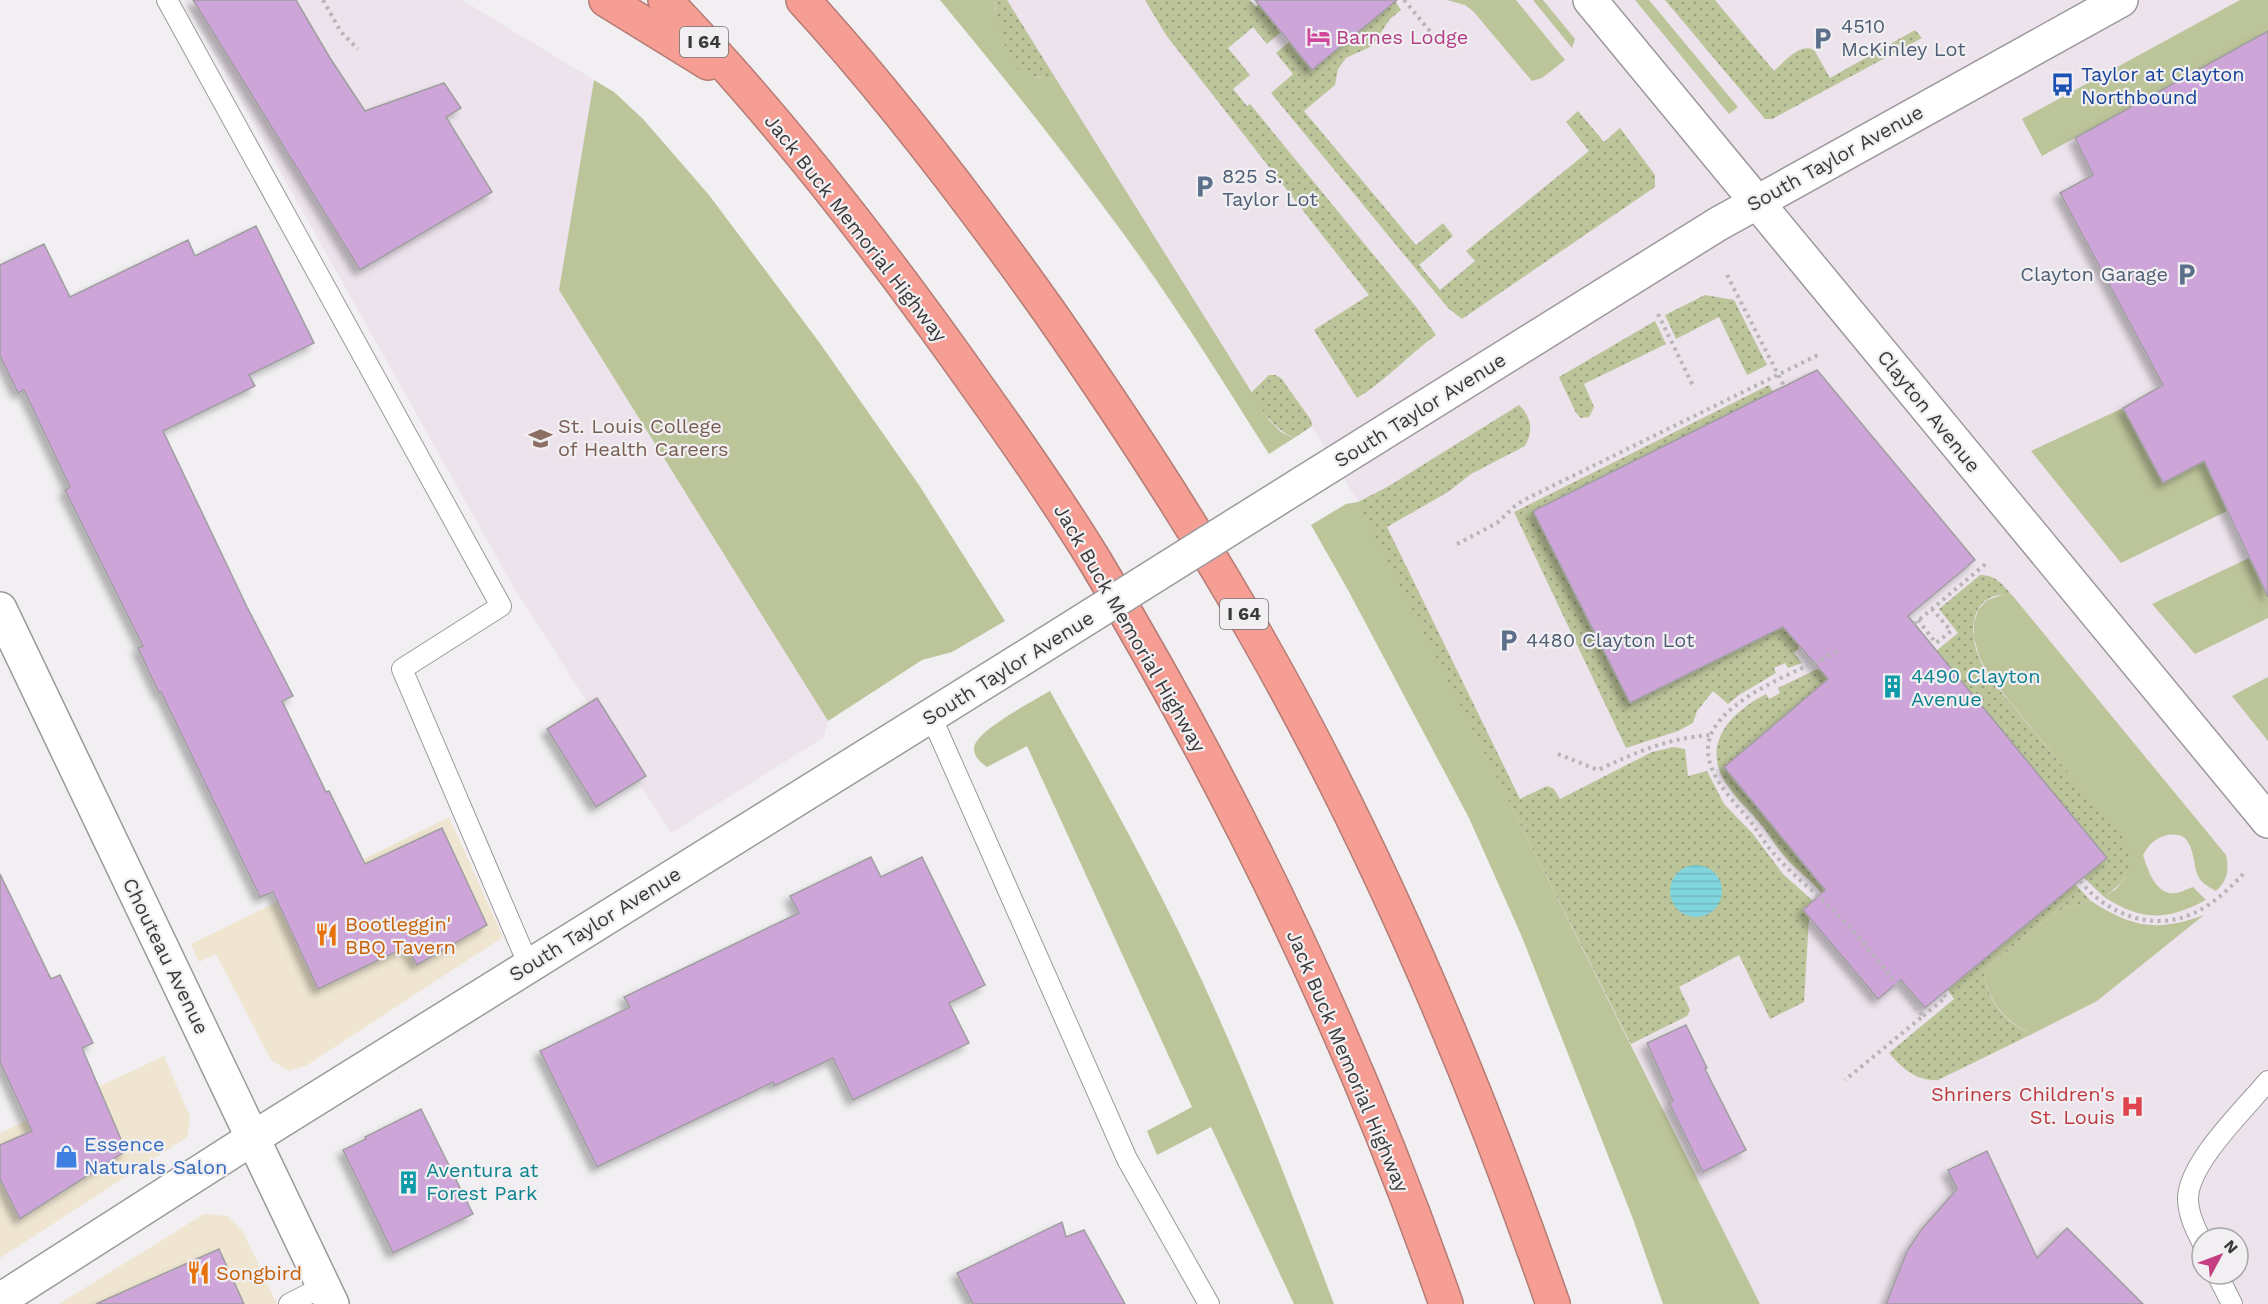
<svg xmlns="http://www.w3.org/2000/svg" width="2268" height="1304" font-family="'Work Sans',sans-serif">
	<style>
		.commercial { fill: #efe5d0 }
		.built { fill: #ece3ec; fill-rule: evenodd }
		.grass { fill: #bcc49a }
		.garden { fill: url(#garden-dots) }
		.water { fill: url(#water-rules) }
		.building { fill: #cda5d8; stroke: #a09ea0; stroke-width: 1.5; filter: url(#shadow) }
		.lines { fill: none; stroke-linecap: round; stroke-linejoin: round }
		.service-casing { stroke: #9c999c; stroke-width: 22 }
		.minor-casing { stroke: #9c999c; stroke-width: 36 }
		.tertiary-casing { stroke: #9c999c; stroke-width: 36 }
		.motorway-casing { stroke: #b57b75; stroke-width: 36 }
		.path { stroke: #b7b5b7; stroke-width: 4; stroke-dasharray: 3 4.5; stroke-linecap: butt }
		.service { stroke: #fff; stroke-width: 20 }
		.minor { stroke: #fff; stroke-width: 33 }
		.tertiary { stroke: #fff; stroke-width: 33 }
		.motorway { stroke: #f69e94; stroke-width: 33 }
		.tertiary-bridge-casing { stroke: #9c999c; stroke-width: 36; stroke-linecap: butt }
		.tertiary-bridge { stroke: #fff; stroke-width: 33 }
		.labels { text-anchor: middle; stroke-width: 4.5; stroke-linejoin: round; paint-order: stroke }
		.shield { fill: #f1eff1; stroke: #727072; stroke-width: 1.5 }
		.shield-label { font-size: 18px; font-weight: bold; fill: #3b3a3b }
		.service-label { font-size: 20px; fill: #4e5e75; stroke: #f1eff1; text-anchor: start }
		.hotel-label { font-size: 20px; fill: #b23c85; stroke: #f1eff1; text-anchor: start }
		.transit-label { font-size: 20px; fill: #164399; stroke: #f1eff1; text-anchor: start }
		.street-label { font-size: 20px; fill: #3b3a3b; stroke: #f1eff1 }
		.education-label { font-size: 20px; fill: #785e54; stroke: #f1eff1; text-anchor: start }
		.culture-label { font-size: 20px; fill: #0d838f; stroke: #f1eff1; text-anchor: start }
		.food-label { font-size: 20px; fill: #c56008; stroke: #f1eff1; text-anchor: start }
		.health-label { font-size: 20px; fill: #be3a42; stroke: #f1eff1; text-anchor: end }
		.shop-label { font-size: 20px; fill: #366cbe; stroke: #f1eff1; text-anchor: start }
	</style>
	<defs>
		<pattern id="garden-dots" width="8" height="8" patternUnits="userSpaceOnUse" patternTransform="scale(1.5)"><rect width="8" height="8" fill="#bcc49a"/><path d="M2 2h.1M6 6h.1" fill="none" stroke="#9aa07f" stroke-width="1.8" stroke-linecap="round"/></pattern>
		<pattern id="water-rules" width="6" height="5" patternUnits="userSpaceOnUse" patternTransform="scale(1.5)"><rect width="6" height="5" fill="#81d6de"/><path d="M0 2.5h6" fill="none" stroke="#70b8bf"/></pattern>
		<filter id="shadow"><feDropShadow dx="-5.5" dy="5.5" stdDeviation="3" flood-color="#0004"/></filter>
	</defs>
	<rect width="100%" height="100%" fill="#f1eff1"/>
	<g class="commercial">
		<polygon points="449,817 503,937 307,1065 289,1071 271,1060 216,954 199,962 191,944"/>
		<polygon points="164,1056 190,1117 187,1137 0,1258 0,1133"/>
		<polygon points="204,1214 227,1216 243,1232 277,1304 59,1304"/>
	</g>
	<g class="built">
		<polygon points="184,0 462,0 594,80 559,290 828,721 824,737 671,833 513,586"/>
		<path d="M940 0H2268V1304H1760L1365 513 1312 427 1269 454 1199 343 1124 235 1020 97ZM2202 1238H2238V1274H2202Z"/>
	</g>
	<g class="grass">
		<path d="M940 0H994L996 12 1035 77 1056 79 1269 420 1281 432 1294 438 1269 454C1222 380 1175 304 1123 233 1065 153 1003 76 940 0Z"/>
		<polygon points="1447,0 1516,0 1565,60 1542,78 1532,81 1473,11 1465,5"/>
		<polygon points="1533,0 1543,0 1575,39 1572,48"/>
		<polygon points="1635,0 1649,0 1738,107 1729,114"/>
		<polygon points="2240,0 2268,0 2268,31 2042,156 2022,119"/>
		<polygon points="594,80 614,92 643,119 709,195 819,342 919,485 1005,621 952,652 922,660 828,721 559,290"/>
		<polygon points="2123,408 2163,483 2204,461 2227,511 2121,563 2031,451"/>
		<polygon points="1358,502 1365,513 1760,1304 1663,1304 1633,1219 1522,937 1469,818 1348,590 1311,525 1346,504"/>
		<polygon points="2249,558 2268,596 2268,618 2195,654 2152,604"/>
		<path d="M2005 594 2012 595 2226 855C2229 870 2228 880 2216 891 2209 887 2201 883 2198 876 2191 860 2196 827 2164 836 2154 839 2148 846 2143 855 2147 868 2156 896 2175 893 2180 893 2187 889 2193 887L2206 900C2167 921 2141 921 2104 897L2116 889 2126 876 2123 840 2010 702 1988 674 1979 656 1974 638V623L1978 610 1987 600Z"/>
		<polygon points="2268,677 2268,741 2232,696"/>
		<path d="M1050 691C1098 777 1146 863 1188 951 1243 1066 1289 1185 1334 1304H1294L1211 1127 1157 1155 1147 1131 1192 1107 1027 746 987 767C980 762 974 757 974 748 975 731 1035 700 1050 691Z"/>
		<path d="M2091 901C2133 928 2157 932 2204 915L2097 1001 2032 1034C2006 1023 1990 1003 1984 975L1990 965 2052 915 2064 908Z"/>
	</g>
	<g class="garden">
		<path d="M994 0H1007L1056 79C1043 78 1030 77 1019 70 1006 62 997 16 994 0Z"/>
		<path d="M1145 0H1250L1256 7 1258 4 1281 32 1267 44 1253 27 1228 48 1250 75 1233 89 1247 106 1250 104 1417 308 1436 335C1408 355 1386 381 1357 398L1314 330 1369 295 1166 35Z"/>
		<path d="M1665 0H1715L1774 71C1784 62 1800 42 1814 50L1830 78 1915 30 1922 38 1772 119H1765Z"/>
		<polygon points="1395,1 1401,10 1390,19 1372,46 1346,58 1338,69 1335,85 1304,111 1416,245 1443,223 1453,236 1419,265 1440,290 1475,261 1466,251 1589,151 1566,122 1578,111 1604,142 1620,128 1655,175 1655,187 1462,319 1448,308 1271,93 1293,74 1276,53 1289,42 1306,63"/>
		<polygon points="1705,295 1734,300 1767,365 1747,375 1719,317 1676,339 1665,315"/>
		<polygon points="1655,321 1666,344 1584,384 1594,407 1589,417 1581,418 1576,413 1559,377"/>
		<path d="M1269 375H1275L1281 378 1311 420 1312 426 1294 438C1273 428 1263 412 1251 393Z"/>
		<polygon points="1769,385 1773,392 1630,703 1783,627 1800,647 1794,653 1802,663 1788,668 1785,663 1774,668 1776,673 1739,695 1728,704 1713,691 1697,711 1693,723 1678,731 1626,748 1514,512"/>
		<path d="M1519 405C1531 416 1534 431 1525 446L1471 474 1448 492 1387 527 1520 799 1547 786 1554 789 1560 799 1652 752 1674 747 1685 749 1688 776 1707 771 1724 804 1753 834 1783 874 1813 901 1803 909 1809 918 1804 1002 1770 1019 1739 955 1679 987 1690 1010 1687 1016 1631 1044 1358 502 1389 486Z"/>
		<path d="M1980 575C1996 575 2002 584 2012 595 1998 593 1984 597 1977 611 1971 625 1973 641 1978 655 1986 676 2003 694 2017 711 2043 743 2069 774 2096 805 2108 819 2125 835 2130 853 2135 872 2118 887 2104 897L2084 878 2107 858 1936 651 1958 633 1939 609Z"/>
		<path d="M1832 662 1839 670 1724 767 1826 890 1822 894C1812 880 1797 871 1786 858 1775 846 1768 832 1758 821 1749 810 1738 801 1730 789 1698 747 1728 714 1766 694L1769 699 1780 693 1778 688Z"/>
		<path d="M2075 884 2091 901 2064 908 2052 915 1990 965 1984 975C1989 1003 2006 1024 2032 1034L1938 1080C1916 1081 1903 1069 1889 1053L1954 999 1948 990Z"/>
	</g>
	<circle class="water" cx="1696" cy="891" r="26"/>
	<g class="building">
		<polygon points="193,0 296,0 330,58 365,111 444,83 461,108 446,117 492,192 360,270"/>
		<polygon points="1255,0 1397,0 1312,70"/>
		<polygon points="2268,31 2268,597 2204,461 2163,483 2123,408 2163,385 2060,193 2093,175 2075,138"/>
		<polygon points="256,226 314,343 249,375 255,386 163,431 247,607 293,696 282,701 326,792 329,791 365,864 442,828 487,925 417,965 406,947 318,989 273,892 260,897 161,692 159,693 138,648 143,646 65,490 70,487 24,390 18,393 0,356 0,265 44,244 70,297 188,240 195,256"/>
		<polygon points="1817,370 1975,560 1908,616 2107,858 1925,1008 1901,980 1878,999 1803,910 1825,890 1724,767 1828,679 1783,627 1630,703 1533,511"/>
		<polygon points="597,698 646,776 596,807 547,729"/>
		<polygon points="871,857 881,877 922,857 985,985 949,1003 969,1043 853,1100 833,1058 774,1086 773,1082 597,1167 540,1051 630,1007 624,997 799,913 790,896"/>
		<polygon points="0,874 51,979 60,975 93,1043 82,1048 126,1151 20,1219 0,1179 0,1145 32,1131 0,1062"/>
		<polygon points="1686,1025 1707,1068 1705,1069 1746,1150 1703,1172 1669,1103 1673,1101 1647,1043"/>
		<polygon points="421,1109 473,1214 393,1253 343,1150 366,1139 365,1137"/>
		<polygon points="1987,1151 2037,1258 2067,1228 2143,1304 1886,1304 1907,1251 1921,1230 1957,1189 1948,1170"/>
		<polygon points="1062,1222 1066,1237 1084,1230 1125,1304 973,1304 957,1273"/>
		<polygon points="219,1249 244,1304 96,1304"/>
	</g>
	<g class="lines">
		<defs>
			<g id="service">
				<polyline points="167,0 501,606 402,669 529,966"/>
				<polyline points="931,716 1127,1159 1209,1304"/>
				<path d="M2202 1242C2195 1228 2188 1214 2188 1198 2189 1162 2245 1109 2268 1081"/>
				<polyline points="2217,1274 2232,1304"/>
				<polyline points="289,1304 324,1286"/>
			</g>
			<polyline id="minor" points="0,609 332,1304"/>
			<g id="tertiary">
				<polyline points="1590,0 2268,821"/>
				<polyline points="1301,484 1718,224 2121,0"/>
				<polyline points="0,1300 253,1138 1017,662"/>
			</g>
			<g id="motorway">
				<polyline points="606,0 708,63"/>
				<path d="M665 0C691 28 718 56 743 85 827 181 905 284 979 389 1019 445 1059 502 1095 561 1236 796 1356 1045 1446 1304"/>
				<path d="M803 0C892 97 972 203 1048 310 1122 416 1193 524 1257 637 1378 849 1473 1074 1553 1304"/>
			</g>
		</defs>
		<use href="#service" class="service-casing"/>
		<use href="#minor" class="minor-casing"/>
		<use href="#tertiary" class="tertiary-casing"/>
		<use href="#motorway" class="motorway-casing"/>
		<g class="path">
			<polyline points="323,0 341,32 358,49"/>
			<polyline points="1404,0 1433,35"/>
			<polyline points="1727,275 1784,386"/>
			<polyline points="1658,314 1694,388"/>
			<polyline points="1457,544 1497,523 1517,504 1528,498 1818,355"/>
			<polyline points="1918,620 1936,643 1951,631 1932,609"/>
			<polyline points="1914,624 1988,562"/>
			<path d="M1837 652C1800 670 1731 695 1712 732 1696 766 1731 798 1751 822 1759 833 1766 845 1775 855 1794 877 1818 894 1838 915 1868 946 1895 983 1923 1016L1845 1080"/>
			<path d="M1558 754 1598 770C1637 752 1667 738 1711 735"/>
			<path d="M2080 881C2108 915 2154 933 2196 912 2215 903 2232 886 2246 871"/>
			<polyline points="1923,1016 1946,997 1943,994"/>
		</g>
		<use href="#service" class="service"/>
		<use href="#minor" class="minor"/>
		<use href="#tertiary" class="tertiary"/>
		<use href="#motorway" class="motorway"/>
		<defs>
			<polyline id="tertiary-bridge" points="1017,662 1301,484"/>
		</defs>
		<use href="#tertiary-bridge" class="tertiary-bridge-casing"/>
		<use href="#tertiary-bridge" class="tertiary-bridge"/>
	</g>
	<defs>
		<symbol id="hotel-bare" viewBox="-9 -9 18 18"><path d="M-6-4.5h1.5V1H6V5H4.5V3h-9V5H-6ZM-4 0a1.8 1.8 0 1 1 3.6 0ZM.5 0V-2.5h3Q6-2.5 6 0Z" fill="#d1479c" stroke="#f1eff1" stroke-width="2.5" paint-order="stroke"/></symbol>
		<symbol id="parking-bare" viewBox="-9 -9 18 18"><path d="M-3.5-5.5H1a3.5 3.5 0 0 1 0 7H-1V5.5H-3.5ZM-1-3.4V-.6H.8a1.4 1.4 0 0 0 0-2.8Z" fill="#5c6f8a" stroke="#f1eff1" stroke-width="2.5" paint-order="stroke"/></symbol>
		<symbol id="bus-bare" viewBox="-9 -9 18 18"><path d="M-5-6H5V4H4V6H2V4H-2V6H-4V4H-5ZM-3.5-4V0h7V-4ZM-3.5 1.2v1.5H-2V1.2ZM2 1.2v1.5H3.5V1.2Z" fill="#1a4fb4" stroke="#f1eff1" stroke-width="2.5" paint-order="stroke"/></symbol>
		<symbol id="university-bare" viewBox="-9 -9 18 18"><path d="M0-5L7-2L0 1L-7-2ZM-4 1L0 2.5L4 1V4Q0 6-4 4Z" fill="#8d6e63" stroke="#f1eff1" stroke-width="2.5" paint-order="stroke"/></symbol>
		<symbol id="building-bare" viewBox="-9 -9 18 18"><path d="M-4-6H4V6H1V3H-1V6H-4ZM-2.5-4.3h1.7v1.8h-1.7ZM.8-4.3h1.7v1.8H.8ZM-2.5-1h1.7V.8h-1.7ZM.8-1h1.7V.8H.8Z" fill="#0f9aa8" stroke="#f1eff1" stroke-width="2.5" paint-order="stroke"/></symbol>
		<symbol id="restaurant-bare" viewBox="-9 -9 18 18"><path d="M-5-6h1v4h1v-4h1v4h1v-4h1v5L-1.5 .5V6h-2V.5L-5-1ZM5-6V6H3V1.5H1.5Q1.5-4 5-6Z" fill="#e8710a" stroke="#f1eff1" stroke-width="2.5" paint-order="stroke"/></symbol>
		<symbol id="hospital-bare" viewBox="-9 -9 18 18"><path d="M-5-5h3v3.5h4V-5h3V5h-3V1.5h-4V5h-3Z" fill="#e0444e" stroke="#f1eff1" stroke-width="2.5" paint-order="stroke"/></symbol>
		<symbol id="shop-bare" viewBox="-9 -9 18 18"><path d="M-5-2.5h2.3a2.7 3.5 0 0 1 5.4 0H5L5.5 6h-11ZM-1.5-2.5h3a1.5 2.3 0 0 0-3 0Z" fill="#3f7fe0" stroke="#f1eff1" stroke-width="2.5" paint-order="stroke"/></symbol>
	</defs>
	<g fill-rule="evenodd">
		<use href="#hotel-bare" x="1302" y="20" width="33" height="33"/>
		<use href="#parking-bare" x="1806" y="22" width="33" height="33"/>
		<use href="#bus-bare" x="2046" y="68" width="33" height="33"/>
		<use href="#parking-bare" x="1188" y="170" width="33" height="33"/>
		<use href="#parking-bare" x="2170" y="258" width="33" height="33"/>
		<use href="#university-bare" x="524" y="422" width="33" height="33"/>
		<use href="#parking-bare" x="1492" y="624" width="33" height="33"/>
		<use href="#building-bare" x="1876" y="670" width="33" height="33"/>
		<use href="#restaurant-bare" x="310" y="918" width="33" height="33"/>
		<use href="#hospital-bare" x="2116" y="1090" width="33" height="33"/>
		<use href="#shop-bare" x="50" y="1140" width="33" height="33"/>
		<use href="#building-bare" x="392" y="1166" width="33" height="33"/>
		<use href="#restaurant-bare" x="182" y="1256" width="33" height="33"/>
	</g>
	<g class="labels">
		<g class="shield">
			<rect x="680" y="27" width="48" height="30" rx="4.5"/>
			<rect x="1220" y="599" width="48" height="30" rx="4.5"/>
		</g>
		<g class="shield-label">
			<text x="704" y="48">I 64</text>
			<text x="1244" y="620">I 64</text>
		</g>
		<g class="service-label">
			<text x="1841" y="33">4510<tspan x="1841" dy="23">McKinley Lot</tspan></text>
			<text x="1222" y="183">825 S.<tspan x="1222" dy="23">Taylor Lot</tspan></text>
			<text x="2168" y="281" text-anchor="end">Clayton Garage</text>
			<text x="1526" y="647">4480 Clayton Lot</text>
		</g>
		<g class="hotel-label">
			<text x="1336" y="44">Barnes Lodge</text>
		</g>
		<g class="transit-label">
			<text x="2081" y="81">Taylor at Clayton<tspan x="2081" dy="23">Northbound</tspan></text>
		</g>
		<g class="street-label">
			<text transform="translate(1835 158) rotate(-29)" y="7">South Taylor Avenue</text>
			<text transform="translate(856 228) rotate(52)" y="7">Jack Buck Memorial Highway</text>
			<text transform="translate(1420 410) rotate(-32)" y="7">South Taylor Avenue</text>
			<text transform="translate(1929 411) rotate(51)" y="7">Clayton Avenue</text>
			<text transform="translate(1130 628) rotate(60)" y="7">Jack Buck Memorial Highway</text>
			<text transform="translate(1008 668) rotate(-32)" y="7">South Taylor Avenue</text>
			<text transform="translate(595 924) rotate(-32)" y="7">South Taylor Avenue</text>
			<text transform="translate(166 956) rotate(64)" y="7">Chouteau Avenue</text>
			<text transform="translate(1348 1061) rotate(67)" y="7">Jack Buck Memorial Highway</text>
		</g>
		<g class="education-label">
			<text x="558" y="433">St. Louis College<tspan x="558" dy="23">of Health Careers</tspan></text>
		</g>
		<g class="culture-label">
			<text x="1911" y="683">4490 Clayton<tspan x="1911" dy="23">Avenue</tspan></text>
			<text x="426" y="1177">Aventura at<tspan x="426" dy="23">Forest Park</tspan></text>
		</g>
		<g class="food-label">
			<text x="345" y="931">Bootleggin'<tspan x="345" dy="23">BBQ Tavern</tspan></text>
			<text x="216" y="1280">Songbird</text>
		</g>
		<g class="health-label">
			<text x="2115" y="1101">Shriners Children's<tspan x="2115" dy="23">St. Louis</tspan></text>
		</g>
		<g class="shop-label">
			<text x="84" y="1151">Essence<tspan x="84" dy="23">Naturals Salon</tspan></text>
		</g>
	</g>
	<g transform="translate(2220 1256) rotate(49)"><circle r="28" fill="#f1eff1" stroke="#a8a7a8" stroke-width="1.5"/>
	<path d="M0-4.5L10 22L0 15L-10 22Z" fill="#c43e81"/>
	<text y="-9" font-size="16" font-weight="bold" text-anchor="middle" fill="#3b3a3b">N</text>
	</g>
</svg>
